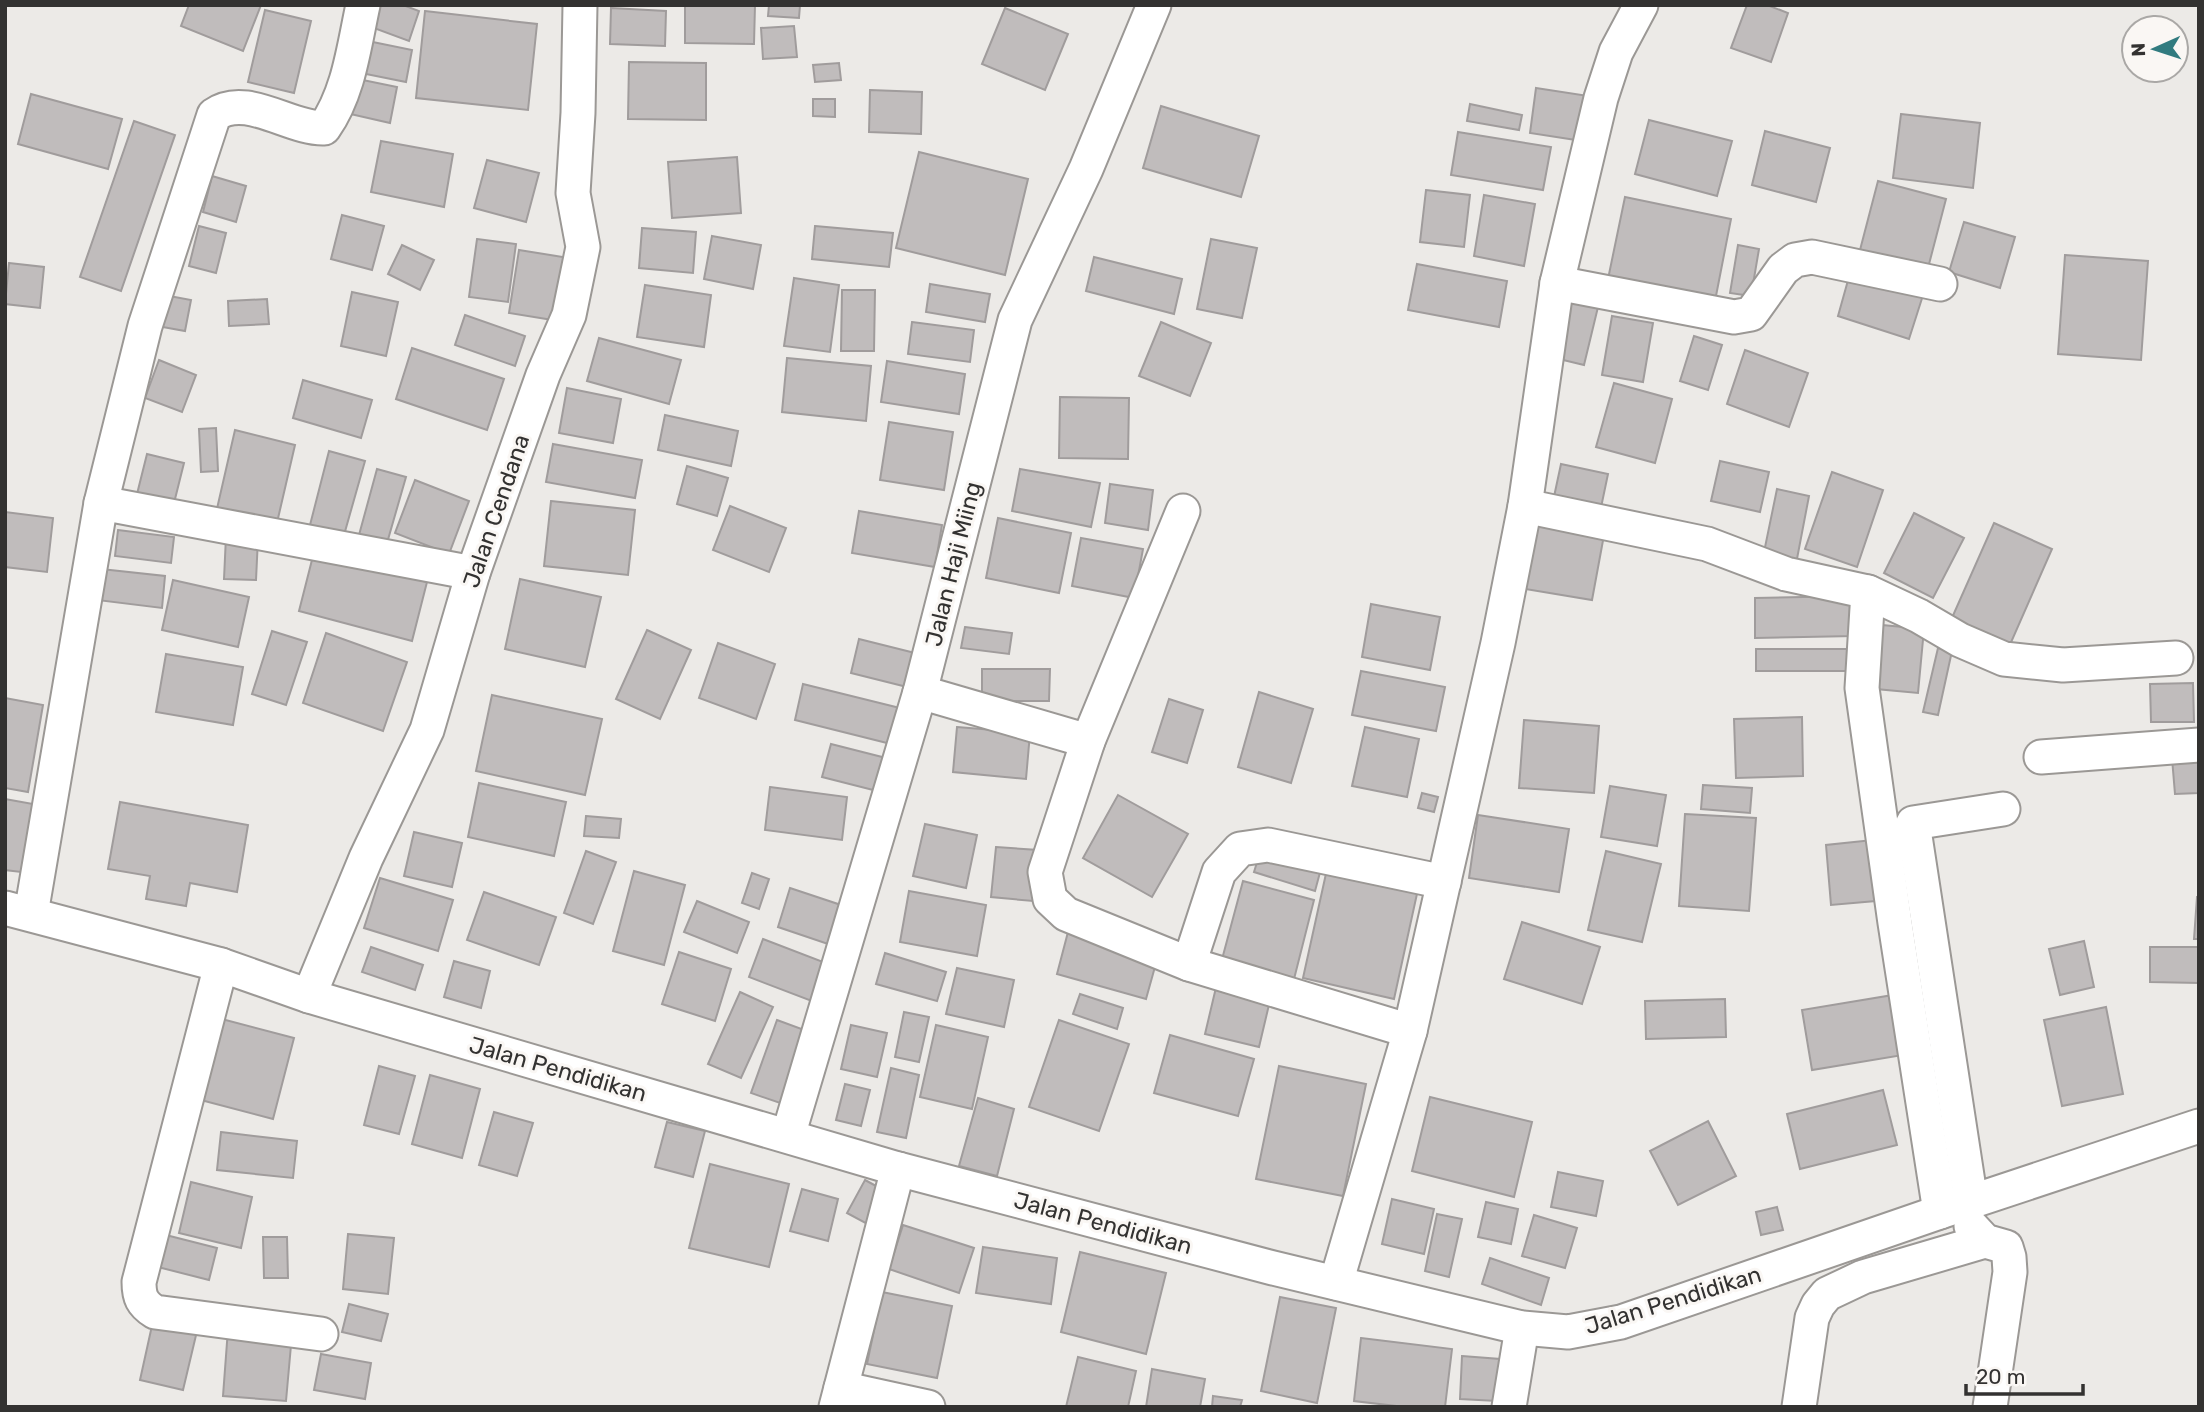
<svg xmlns="http://www.w3.org/2000/svg" width="2204" height="1412" font-family="Rubik,sans-serif">
	<style>
		.building { fill: #c0bcbc; stroke: #a09c9c; stroke-width: 2 }
		.lines { fill: none; stroke-linecap: round; stroke-linejoin: round }
		.street-casing { stroke: #9b9895; stroke-width: 37 }
		.street { stroke: #fff; stroke-width: 33 }
		.labels { text-anchor: middle; stroke-width: 6; stroke-linejoin: round; paint-order: stroke }
		.street-label { font-size: 23px; fill: #333231; stroke: #faf7f4 }
	</style>
	<rect width="100%" height="100%" fill="#eceae7"/>
	<g class="building">
		<polygon points="189,5 261,5 243,51 181,26"/>
		<polygon points="370,5 403,5 419,11 409,41 363,24"/>
		<polygon points="685,5 755,5 754,44 685,43"/>
		<polygon points="769,5 800,5 799,18 768,16"/>
		<polygon points="1747,5 1767,5 1788,13 1771,62 1731,48"/>
		<polygon points="611,8 666,11 665,46 610,44"/>
		<polygon points="1005,8 1068,34 1045,90 982,64"/>
		<polygon points="265,10 311,21 294,93 248,82"/>
		<polygon points="425,11 537,24 528,110 416,98"/>
		<polygon points="794,26 797,57 763,59 761,28"/>
		<polygon points="363,40 412,50 406,82 356,72"/>
		<polygon points="629,62 706,63 706,120 628,119"/>
		<polygon points="839,63 841,80 815,82 813,65"/>
		<polygon points="353,78 397,87 390,123 346,113"/>
		<polygon points="1536,88 1595,97 1589,142 1530,133"/>
		<polygon points="870,90 922,92 921,134 869,132"/>
		<polygon points="31,94 122,119 108,169 18,144"/>
		<polygon points="813,99 835,99 835,117 813,116"/>
		<polygon points="1470,104 1522,115 1519,130 1467,121"/>
		<polygon points="1161,106 1259,136 1241,197 1143,168"/>
		<polygon points="1901,114 1980,123 1973,188 1893,178"/>
		<polygon points="1649,120 1732,141 1717,196 1635,174"/>
		<polygon points="134,121 175,135 121,291 80,277"/>
		<polygon points="1765,131 1830,148 1816,202 1752,185"/>
		<polygon points="1458,132 1551,147 1543,190 1451,175"/>
		<polygon points="381,141 453,154 444,207 371,192"/>
		<polygon points="919,152 1028,179 1005,275 896,248"/>
		<polygon points="737,157 741,213 672,218 668,162"/>
		<polygon points="487,160 539,173 526,222 474,208"/>
		<polygon points="212,176 246,186 236,222 203,212"/>
		<polygon points="1878,181 1946,199 1928,268 1860,250"/>
		<polygon points="1426,190 1470,195 1464,247 1420,242"/>
		<polygon points="1484,195 1535,204 1524,266 1474,256"/>
		<polygon points="1625,197 1731,219 1715,301 1608,279"/>
		<polygon points="342,215 384,226 372,270 331,259"/>
		<polygon points="1964,222 2015,237 2000,288 1949,272"/>
		<polygon points="199,226 226,233 216,273 189,266"/>
		<polygon points="815,226 893,233 889,267 812,259"/>
		<polygon points="642,228 696,232 693,273 639,268"/>
		<polygon points="712,236 761,245 753,289 704,279"/>
		<polygon points="477,239 516,244 508,302 469,297"/>
		<polygon points="1211,239 1257,248 1242,318 1197,309"/>
		<polygon points="402,245 434,260 420,290 388,274"/>
		<polygon points="1738,245 1759,249 1751,296 1730,293"/>
		<polygon points="519,250 569,258 559,321 509,313"/>
		<polygon points="2065,255 2148,261 2141,360 2058,354"/>
		<polygon points="1094,257 1182,279 1174,314 1086,291"/>
		<polygon points="9,263 44,267 40,308 5,304"/>
		<polygon points="1417,264 1507,281 1499,327 1408,310"/>
		<polygon points="1852,266 1925,289 1909,339 1838,316"/>
		<polygon points="794,278 839,285 830,352 784,346"/>
		<polygon points="930,284 990,294 985,322 926,312"/>
		<polygon points="645,285 711,295 704,347 637,337"/>
		<polygon points="842,290 875,290 874,351 841,351"/>
		<polygon points="352,292 398,302 386,356 341,346"/>
		<polygon points="164,295 191,300 185,331 157,326"/>
		<polygon points="267,299 269,324 229,326 228,301"/>
		<polygon points="1572,301 1598,307 1584,365 1559,359"/>
		<polygon points="465,315 525,336 515,366 455,345"/>
		<polygon points="1612,316 1653,323 1643,382 1602,375"/>
		<polygon points="912,322 974,330 970,362 908,354"/>
		<polygon points="1161,322 1211,343 1190,396 1139,376"/>
		<polygon points="1694,336 1722,345 1708,390 1680,381"/>
		<polygon points="599,338 681,360 669,404 587,381"/>
		<polygon points="412,348 504,379 487,430 396,399"/>
		<polygon points="1745,350 1808,373 1789,427 1727,404"/>
		<polygon points="787,358 871,366 866,421 782,412"/>
		<polygon points="159,360 196,375 182,412 145,398"/>
		<polygon points="887,361 965,374 959,414 881,402"/>
		<polygon points="303,380 372,400 361,438 293,418"/>
		<polygon points="1614,383 1672,399 1655,463 1596,447"/>
		<polygon points="567,388 621,399 613,443 559,433"/>
		<polygon points="1060,397 1129,398 1128,459 1059,458"/>
		<polygon points="665,415 738,431 731,466 658,450"/>
		<polygon points="889,422 953,432 944,490 880,480"/>
		<polygon points="216,428 218,471 201,472 199,429"/>
		<polygon points="235,430 295,445 276,527 216,513"/>
		<polygon points="553,444 642,460 635,498 546,482"/>
		<polygon points="329,451 365,461 344,535 310,525"/>
		<polygon points="147,454 184,463 173,507 136,498"/>
		<polygon points="1720,461 1769,472 1760,512 1711,501"/>
		<polygon points="1561,464 1608,474 1599,517 1552,506"/>
		<polygon points="687,466 728,478 717,516 677,504"/>
		<polygon points="377,469 406,477 387,543 359,535"/>
		<polygon points="1020,469 1100,483 1091,527 1012,511"/>
		<polygon points="1832,472 1883,490 1857,567 1805,549"/>
		<polygon points="415,480 469,501 449,554 395,533"/>
		<polygon points="1110,484 1153,490 1148,530 1105,523"/>
		<polygon points="1777,489 1809,496 1796,564 1763,557"/>
		<polygon points="551,501 635,510 628,575 544,566"/>
		<polygon points="730,506 786,528 769,572 713,550"/>
		<polygon points="859,511 942,525 935,567 852,553"/>
		<polygon points="5,512 53,518 47,572 5,567"/>
		<polygon points="1914,513 1964,538 1933,598 1884,573"/>
		<polygon points="998,518 1071,533 1059,593 986,578"/>
		<polygon points="1532,522 1604,535 1592,600 1520,588"/>
		<polygon points="1994,523 2052,549 2009,647 1951,620"/>
		<polygon points="118,530 174,537 171,563 115,556"/>
		<polygon points="226,536 258,538 256,580 224,579"/>
		<polygon points="1081,538 1143,549 1134,598 1072,586"/>
		<polygon points="314,552 427,582 412,641 299,611"/>
		<polygon points="101,569 165,576 162,608 97,600"/>
		<polygon points="520,579 601,597 585,667 505,649"/>
		<polygon points="173,580 249,597 238,647 162,630"/>
		<polygon points="1854,596 1854,636 1755,638 1755,598"/>
		<polygon points="1371,604 1440,617 1430,670 1362,657"/>
		<polygon points="1882,625 1924,629 1918,693 1876,689"/>
		<polygon points="965,627 1012,633 1009,654 961,648"/>
		<polygon points="647,630 691,650 660,719 616,699"/>
		<polygon points="272,631 307,642 286,705 252,694"/>
		<polygon points="326,633 407,662 383,731 303,703"/>
		<polygon points="859,639 919,654 911,688 851,673"/>
		<polygon points="718,643 775,664 756,719 699,698"/>
		<polygon points="1938,648 1952,651 1938,715 1923,712"/>
		<rect x="1756" y="649" width="96" height="22"/>
		<polygon points="166,654 243,667 233,725 156,712"/>
		<polygon points="982,669 1050,669 1049,701 982,701"/>
		<polygon points="1361,671 1445,687 1436,731 1352,715"/>
		<polygon points="2193,683 2194,722 2151,722 2150,684"/>
		<polygon points="803,684 908,710 899,746 795,720"/>
		<polygon points="1259,692 1313,709 1291,783 1238,767"/>
		<polygon points="492,695 602,719 585,795 476,771"/>
		<polygon points="5,698 43,705 28,792 5,788"/>
		<polygon points="1169,699 1203,710 1187,763 1152,752"/>
		<polygon points="1802,717 1803,776 1736,778 1734,719"/>
		<polygon points="1524,720 1599,726 1594,793 1519,788"/>
		<polygon points="957,727 1030,733 1026,779 953,772"/>
		<polygon points="1365,727 1419,739 1407,797 1352,786"/>
		<polygon points="831,744 894,760 885,793 822,777"/>
		<polygon points="2199,755 2199,793 2175,794 2172,758"/>
		<polygon points="479,783 566,802 554,856 468,837"/>
		<polygon points="1703,785 1752,788 1750,813 1701,809"/>
		<polygon points="1610,786 1666,795 1657,846 1601,837"/>
		<polygon points="770,787 847,797 842,840 765,830"/>
		<polygon points="1422,793 1438,797 1434,812 1418,808"/>
		<polygon points="1118,795 1188,834 1152,897 1083,858"/>
		<polygon points="5,799 33,804 21,872 5,870"/>
		<polygon points="120,802 248,825 237,892 190,883 186,906 146,899 150,876 108,869"/>
		<polygon points="1685,814 1756,818 1749,911 1679,906"/>
		<polygon points="1478,815 1569,829 1559,892 1469,878"/>
		<polygon points="586,816 621,819 619,838 584,836"/>
		<polygon points="925,824 977,835 966,888 913,876"/>
		<polygon points="414,832 462,843 452,887 404,876"/>
		<polygon points="1882,839 1887,900 1831,905 1826,845"/>
		<polygon points="1262,846 1322,865 1315,891 1254,872"/>
		<polygon points="996,847 1038,850 1033,901 991,897"/>
		<polygon points="586,851 616,862 593,924 564,913"/>
		<polygon points="1606,851 1661,864 1642,942 1588,930"/>
		<polygon points="1329,860 1420,880 1394,999 1303,978"/>
		<polygon points="634,871 685,885 664,965 613,951"/>
		<polygon points="752,873 769,879 759,909 742,903"/>
		<polygon points="380,878 453,900 438,951 364,928"/>
		<polygon points="1243,881 1314,900 1293,983 1221,963"/>
		<polygon points="790,888 841,905 828,944 778,927"/>
		<polygon points="909,891 986,905 977,956 900,942"/>
		<polygon points="484,892 556,917 539,965 467,940"/>
		<polygon points="2197,897 2199,897 2199,939 2194,939"/>
		<polygon points="697,901 749,922 737,953 684,932"/>
		<polygon points="1522,922 1600,947 1582,1004 1504,979"/>
		<polygon points="1068,932 1158,956 1146,999 1057,974"/>
		<polygon points="763,939 831,965 817,1003 749,977"/>
		<polygon points="2084,941 2094,987 2060,995 2049,949"/>
		<polygon points="371,947 423,965 415,990 362,972"/>
		<polygon points="2150,947 2199,947 2199,983 2150,982"/>
		<polygon points="679,952 731,969 715,1021 662,1004"/>
		<polygon points="885,953 946,972 937,1001 876,984"/>
		<polygon points="454,961 490,971 481,1008 444,997"/>
		<polygon points="957,968 1014,980 1004,1027 946,1014"/>
		<polygon points="1218,979 1272,992 1259,1047 1205,1034"/>
		<polygon points="740,992 773,1007 741,1078 708,1064"/>
		<polygon points="1080,994 1123,1008 1117,1029 1073,1014"/>
		<polygon points="1893,995 1903,1055 1812,1070 1802,1010"/>
		<polygon points="1725,999 1726,1037 1646,1039 1645,1001"/>
		<polygon points="2106,1007 2123,1094 2062,1106 2044,1020"/>
		<polygon points="904,1012 929,1017 919,1062 895,1057"/>
		<polygon points="218,1018 294,1038 273,1119 197,1099"/>
		<polygon points="777,1020 818,1035 792,1107 751,1093"/>
		<polygon points="1059,1020 1129,1044 1099,1131 1029,1107"/>
		<polygon points="851,1025 887,1033 877,1077 841,1069"/>
		<polygon points="936,1025 988,1037 972,1109 920,1097"/>
		<polygon points="1170,1035 1254,1059 1238,1116 1154,1093"/>
		<polygon points="379,1066 415,1076 399,1134 364,1125"/>
		<polygon points="1279,1066 1366,1084 1343,1196 1256,1179"/>
		<polygon points="891,1068 919,1075 906,1138 877,1132"/>
		<polygon points="430,1075 480,1089 462,1158 412,1144"/>
		<polygon points="845,1084 870,1090 861,1126 836,1120"/>
		<polygon points="1883,1090 1897,1145 1800,1169 1787,1114"/>
		<polygon points="1430,1097 1532,1122 1514,1197 1412,1171"/>
		<polygon points="978,1098 1014,1109 997,1176 959,1166"/>
		<polygon points="494,1112 533,1123 517,1176 479,1165"/>
		<polygon points="1708,1121 1736,1176 1678,1205 1650,1151"/>
		<polygon points="667,1122 705,1131 693,1177 655,1167"/>
		<polygon points="221,1132 297,1141 293,1178 217,1170"/>
		<polygon points="710,1164 789,1184 769,1267 689,1248"/>
		<polygon points="1558,1172 1603,1181 1596,1216 1551,1207"/>
		<polygon points="865,1180 889,1193 871,1226 847,1213"/>
		<polygon points="191,1182 252,1197 241,1248 179,1233"/>
		<polygon points="802,1189 838,1199 828,1241 790,1231"/>
		<polygon points="1392,1199 1434,1209 1424,1254 1382,1244"/>
		<polygon points="1486,1202 1518,1209 1511,1244 1478,1237"/>
		<polygon points="1777,1207 1783,1230 1761,1235 1756,1212"/>
		<polygon points="1437,1214 1462,1219 1449,1277 1425,1271"/>
		<polygon points="1534,1215 1577,1228 1565,1268 1522,1256"/>
		<polygon points="903,1225 974,1248 959,1293 889,1269"/>
		<polygon points="158,1233 217,1248 209,1280 150,1265"/>
		<polygon points="348,1234 394,1238 388,1294 343,1289"/>
		<polygon points="263,1237 287,1237 288,1278 264,1278"/>
		<polygon points="983,1247 1057,1258 1051,1304 976,1293"/>
		<polygon points="1080,1252 1166,1273 1146,1354 1061,1332"/>
		<polygon points="1490,1258 1549,1278 1541,1305 1482,1284"/>
		<polygon points="882,1292 952,1306 937,1378 867,1364"/>
		<polygon points="1280,1297 1336,1308 1317,1403 1261,1391"/>
		<polygon points="349,1304 388,1314 381,1341 342,1332"/>
		<polygon points="153,1321 197,1331 183,1390 140,1380"/>
		<polygon points="228,1329 292,1334 286,1401 223,1396"/>
		<polygon points="1361,1338 1452,1349 1445,1407 1405,1407 1354,1401"/>
		<polygon points="321,1354 371,1363 365,1399 314,1390"/>
		<polygon points="1462,1356 1500,1359 1497,1401 1460,1399"/>
		<polygon points="1078,1357 1136,1371 1128,1407 1066,1407"/>
		<polygon points="1152,1369 1205,1379 1200,1407 1146,1407"/>
		<polygon points="1213,1396 1242,1400 1240,1407 1212,1407"/>
	</g>
	<g class="lines">
		<defs>
			<g id="street">
				<polyline points="1557,283 1734,317 1751,314 1783,269 1795,260 1812,257 1940,284"/>
				<polyline points="101,503 473,573"/>
				<polyline points="1525,506 1707,544 1786,574 1868,592 1862,688 1895,923 1940,1212"/>
				<polyline points="1183,511 1088,741 1045,872 1050,899 1066,914 1189,964 1410,1031"/>
				<polyline points="1868,592 1919,616 1960,640 2004,659 2063,665 2176,658"/>
				<polyline points="920,692 1088,741"/>
				<polyline points="2041,757 2199,745"/>
				<polyline points="5,908 221,965 309,996 898,1169 1273,1268 1522,1328 1568,1332 1621,1322 1940,1212 2199,1126"/>
				<path d="M31 914 101 503 145 326 214 115C246 92 290 129 324 128 349 93 354 46 363 5"/>
				<polyline points="1189,964 1219,872 1240,849 1268,845 1444,882"/>
				<path d="M221 965 139 1282C139 1297 142 1304 155 1312L321 1334"/>
				<polyline points="309,996 366,858 427,730 473,573 543,375 569,315 583,247 573,193 578,113 580,5"/>
				<polyline points="788,1136 920,692 1015,320 1086,169 1154,5"/>
				<polyline points="1971,1202 1913,823 2003,809"/>
				<polyline points="1971,1226 1985,1241 2006,1247 2009,1257 2010,1272 1990,1407"/>
				<polyline points="1336,1283 1410,1031 1498,643 1525,506 1557,283 1601,98 1616,52 1641,5"/>
				<polyline points="841,1388 928,1407"/>
				<polyline points="836,1407 898,1169"/>
				<polyline points="1509,1407 1522,1328"/>
				<polyline points="1799,1407 1812,1318 1818,1305 1827,1294 1863,1277 1985,1241"/>
			</g>
		</defs>
		<use href="#street" class="street-casing"/>
		<use href="#street" class="street"/>
	</g>
	<g class="labels">
		<g class="street-label">
			<text transform="translate(496 511) rotate(-71)" y="8">Jalan Cendana</text>
			<text transform="translate(953 564) rotate(-76)" y="8">Jalan Haji Miing</text>
			<text transform="translate(558 1069) rotate(16)" y="8">Jalan Pendidikan</text>
			<text transform="translate(1103 1223) rotate(15)" y="8">Jalan Pendidikan</text>
			<text transform="translate(1673 1300) rotate(-17)" y="8">Jalan Pendidikan</text>
		</g>
	</g>
	<rect width="2204" height="1412" fill="none" stroke="#333231" stroke-width="14"/>
	<g transform="translate(2155 49) rotate(267)"><circle r="33" fill="#faf7f4" stroke="#aaa8a6" stroke-width="2"/>
	<path d="M0-5L12 26L0 18L-12 26Z" fill="#317b7f"/>
	<text y="-10" font-size="19" font-weight="bold" text-anchor="middle" fill="#333231">N</text>
	</g>
	<path d="M1966 1384v10h117v-10" fill="none" stroke="#333231" stroke-width="3.5"/>
	<text x="1976" y="1384" font-size="21" fill="#333231" stroke="#faf7f4" stroke-width="5" paint-order="stroke">20 m</text>
</svg>
